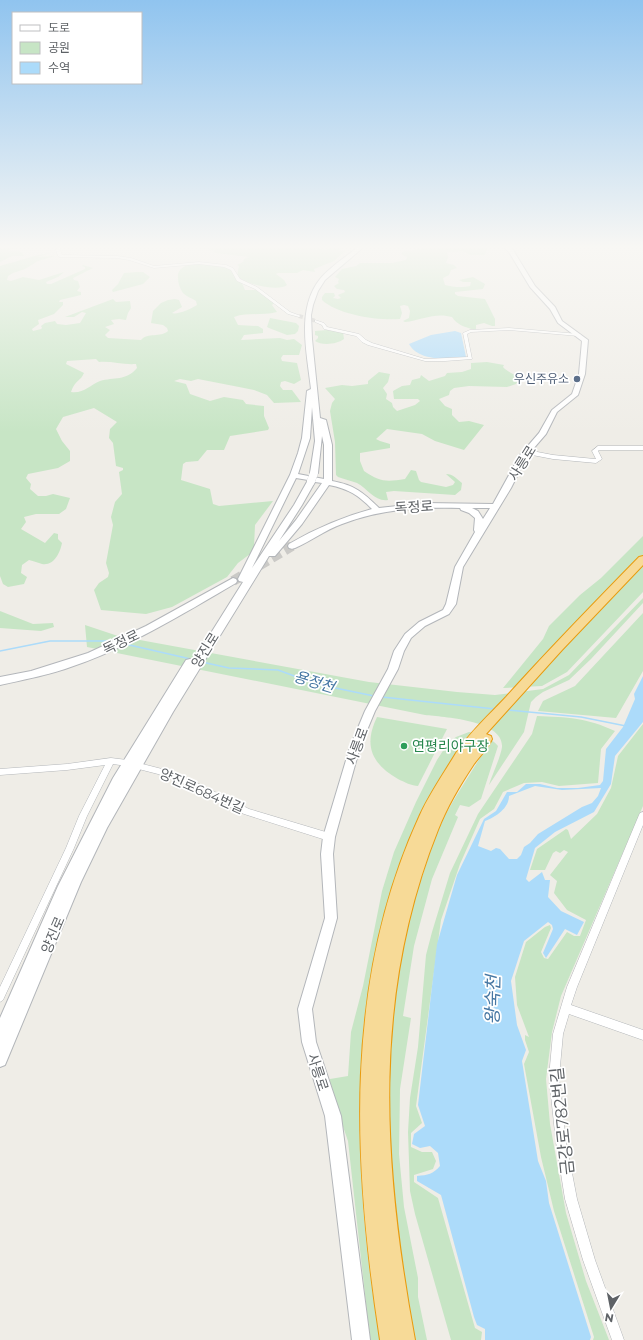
<svg xmlns="http://www.w3.org/2000/svg" width="643" height="1340" font-family="Montserrat,'Noto Sans KR',sans-serif">
	<style>
		.green { fill: #c7e5c5; fill-rule: evenodd }
		.water { fill: #acdbfa; fill-rule: evenodd }
		.lines { fill: none; stroke-linecap: round; stroke-linejoin: round }
		.stream { stroke: #acdbfa; stroke-width: 1.5 }
		.street-tunnel { stroke: #cbcac7; stroke-width: 4; stroke-dasharray: 4 2; stroke-linecap: butt }
		.secondary-tunnel { stroke: #cbcac7; stroke-width: 10; stroke-dasharray: 10 5; stroke-linecap: butt }
		.street-casing { stroke: #b4b7ba; stroke-width: 1 }
		.secondary-casing { stroke: #b3b6ba; stroke-width: 2 }
		.highway-casing { stroke: #e99b0e; stroke-width: 2 }
		.street { fill: #fff; fill-rule: evenodd }
		.secondary { fill: #fff; fill-rule: evenodd }
		.highway { fill: #f7da97; fill-rule: evenodd }
		.secondary-bridge-casing { stroke: #b3b6ba; stroke-width: 8; stroke-linecap: butt }
		.secondary-bridge { stroke: #fff; stroke-width: 8 }
		.service-dot { fill: #5c6f8a; stroke: #fff; stroke-width: 1.5 }
		.leisure-dot { fill: #2e9e5b; stroke: #fff; stroke-width: 1.5 }
		.labels { text-anchor: middle; stroke-width: 3.5; stroke-linejoin: round; paint-order: stroke }
		.far-service-label { font-size: 12px; fill: #4e5e75; stroke: #fff; text-anchor: end }
		.street-label { font-size: 14px; fill: #5e6266; stroke: #fff }
		.leisure-label { font-size: 14px; fill: #27864d; stroke: #fff; text-anchor: start }
		.water-label { font-size: 15px; font-style: italic; fill: #4677a3; stroke: #fff }
		.near-street-label { font-size: 17px; fill: #5e6266; stroke: #fff }
		.near-water-label { font-size: 18px; font-style: italic; fill: #4677a3; stroke: #fff }
	</style>
	<rect width="100%" height="100%" fill="#efede7"/>
	<g class="green">
		<path d="M197 245H306L325 250 331 248 319 245H341L345 247 339 250 345 251 334 261 314 269 315 272 303 270 297 273H278L276 274 284 280 287 285C279 292 244 284 237 276L239 266 237 265 243 262 244 259 249 257 216 253 212 251 214 250 200 248V246Z"/>
		<path d="M430 245H485L487 249 485 255H470L463 251 447 252 448 257 446 263 454 265 457 268 451 270 449 275 443 278 445 285C452 287 463 288 470 286L471 282H463L459 280 473 277 485 284 483 289 455 292V294L458 296 485 299 495 319V326H492L484 323 476 325V330H475C465 327 457 325 452 317 436 312 421 320 405 322L403 321 409 318 410 311 408 306 404 305 400 306 402 313 400 319C379 321 338 315 322 300V297L325 293H334L335 296 333 298 338 299 341 298 338 295 345 292 344 290 337 289 334 286 339 283 338 282 339 279 335 277 342 269 356 266 360 263H392L406 260 407 257 401 254 402 252 424 248Z"/>
		<polygon points="21,247 26,247 8,250 22,252 24,256 12,256 0,262 0,249"/>
		<path d="M51 253 37 257 55 256 38 261 25 269 13 273 8 276 7 280 11 281 23 277 39 280 64 272 58 277 46 282 47 284H51L85 269V267L82 266 83 265 93 268 73 278 74 280 78 281 80 287 77 291 81 292V295L60 300 59 302H63V305L54 314 38 320 39 324 32 329 33 331 41 329 42 328 41 326 45 323 55 321 57 324 66 325 80 323 86 313 82 312 74 317H65L113 299 116 302 130 301 131 308 128 313 126 320 119 319 111 320 114 324 105 327 110 330 105 335 108 338 141 340C148 332 160 338 168 331L167 328 163 325 151 323 153 311 161 303 168 300 175 299 179 300 182 307 172 313C177 315 191 309 197 305L196 301C192 298 187 297 183 293 180 289 178 283 178 278 176 259 210 263 222 267 225 268 229 268 231 269 235 271 234 274 235 277L242 283 245 290H257L274 303 272 305 277 312C262 316 248 312 234 317L238 325 258 326 263 329V333L244 335 241 340 280 338 287 340 294 339 302 345 299 355H283L281 358 282 361 297 363 301 380 294 384 285 381 281 382 280 386 283 390H292L301 402 274 403 267 395 254 390 239 387 198 379 191 381 180 379 174 381 186 384 190 394 210 401 224 397 243 400 246 404 264 406V416L269 428 268 430 230 436 224 450H207L198 461 186 462 183 464 181 480 210 489 213 504 219 506 273 501 255 525 254 547 250 554 238 563 227 577 172 607 146 614 101 610 94 590 99 583 108 577 109 573 106 563 113 525 111 517 115 502 122 494 119 472 123 470V468L116 466 113 443 109 438 110 429 117 422 94 408 63 417 56 429 62 441 70 451V461L58 468 28 474 26 478 31 484 30 489 38 496H46L53 494 70 498 66 509 59 514H36L24 517 26 522 21 529 45 543 54 533 58 534V539L62 543C60 553 54 566 42 564 38 563 34 561 29 560L22 565 21 573 27 577 24 584 8 587 3 584 0 576V266L38 255ZM96 359 99 362C112 361 123 365 136 364L137 368C126 381 114 377 100 381 90 385 83 394 71 392 75 380 81 381 84 373L66 364 67 361Z"/>
		<polygon points="137,272 143,272 150,277 143,284 113,292 112,290 118,284 124,273"/>
		<polygon points="270,318 296,323 299,326 298,331 295,334 287,335 269,328 267,327"/>
		<path d="M327 330 343 332 344 339C338 344 322 346 315 341L318 338V336L315 335V331Z"/>
		<path d="M487 362 504 365 503 367C508 373 515 373 519 379L516 384 507 387 469 386 454 388 450 391 449 395 439 399 445 406 452 409V415L459 422 469 421 484 425 464 450 435 441 422 434 387 429 376 439 380 441 390 444V448L360 453V461L364 471C380 482 386 482 405 479L411 470 416 471 419 480 421 482 446 487 453 485 455 482 446 474C453 474 457 479 462 483L461 490 455 495 394 491 386 492 388 500C375 502 368 489 357 483 351 481 344 479 338 477L336 475 335 442 330 411 332 403 335 399 325 388 342 385 352 386 368 384V381L379 372 390 374 388 382 383 388 387 394 386 399 392 403 393 407 397 411 415 405 420 401 418 399H394L393 391 402 386 410 385 412 380 420 378 421 375 429 381 445 376 447 373 462 372 471 369V363Z"/>
		<polygon points="643,536 643,592 567,672 542,686 503,688 543,639 549,626 580,595 601,578"/>
		<path d="M643 598V603L591 659 569 680 543 692 536 697 531 702 524 732 489 785C492 775 501 756 502 747 504 720 443 717 425 715L87 647 85 625 118 636 369 682 457 692 495 695 543 689 569 675Z"/>
		<polygon points="0,611 33,624 53,623 54,627 41,631 0,628"/>
		<polygon points="643,613 643,671 616,718 538,711 543,701 575,686"/>
		<path d="M537 716C567 717 587 718 615 731L601 749 598 783 559 786 542 782 524 783 503 792 494 809 480 819 460 864 441 920 416 1106 422 1123 411 1133V1147L422 1152H432L436 1161 433 1169 414 1175V1182L438 1198 475 1328 482 1332 481 1340H451L415 1214 410 1191 408 1132 410 1098 418 1047 426 955 432 932 450 873 478 814 532 734Z"/>
		<path d="M377 717 447 729 418 786C412 786 404 782 398 779 372 764 363 746 377 717Z"/>
		<polygon points="643,724 643,806 561,996 552,1032 546,1079 550,1124 566,1213 586,1281 609,1340 593,1340 594,1337 554,1211 541,1157 524,1064 529,1052 525,1040 525,1035 529,1037 517,1005 515,977 526,942 545,927 550,925 551,928 541,952 544,958 548,959 567,932 574,936 580,936 586,920 567,910 554,893 557,881 550,875 568,852 564,850 560,853 556,851 553,853 545,870 530,870 537,849 566,829 568,830 571,839 597,814 611,788 618,756"/>
		<path d="M469 732C481 733 490 737 498 746L481 799 469 807 460 805 455 815 458 817 432 879 414 946 403 1016 411 1018 400 1089 399 1154 404 1207 418 1278V1297L427 1340H415C409 1304 400 1268 396 1231 384 1110 384 984 425 868 431 850 437 831 446 814 457 793 472 772 484 751L464 742C415 807 388 886 374 965 371 983 366 1002 364 1020 354 1127 362 1235 380 1340H370L348 1141 330 1089V1079L348 1076 351 1032 363 986 382 891 394 852 416 802 437 760 448 743 456 737Z"/>
	</g>
	<g class="water">
		<path d="M455 331 461 333 466 357C449 359 419 362 409 344L431 335Z"/>
		<path d="M643 676V722L615 756 611 784 594 812 555 832 535 848 526 879 529 882 542 872 545 880H550L548 897 561 911 584 922 577 935 565 929 546 958 543 953 553 929 552 925 548 922 524 941 511 981 517 1025 526 1050 522 1061 538 1161 546 1181 549 1203 591 1337 590 1340H485V1329L477 1325 474 1317 441 1195 417 1181V1176C428 1175 433 1174 440 1166L438 1153 430 1146 420 1148 412 1144 414 1134 425 1126 418 1105 437 944 457 875 484 819 496 811 507 792H517L526 784H540L557 788H578L600 785 603 781 606 749 623 727 635 699 634 694ZM535 786 562 790 601 788 598 796 592 803 582 807 538 834 530 843 524 847 521 855 517 859H509L500 849 496 848 491 851 478 846 485 821C496 817 509 808 509 796Z"/>
	</g>
	<g class="lines">
		<g class="stream">
			<polyline points="125,644 195,660"/>
			<polyline points="0,651 50,641 115,641"/>
			<polyline points="202,662 229,668 278,670 316,684 374,696"/>
			<polyline points="382,697 495,709"/>
			<polyline points="507,710 581,717 626,726"/>
		</g>
		<polyline class="street-tunnel" points="299,316 316,321"/>
		<polyline class="secondary-tunnel" points="233,581 292,546"/>
		<defs>
			<g id="street">
				<polygon points="57,245 61,245 60,250 62,255 117,256 131,258 154,266 199,262 226,265 233,268 240,279 257,287 290,312 301,316 299,317 288,314 255,289 237,281 231,270 224,267 199,264 154,268 129,260 117,258 60,257 58,256 56,250"/>
				<polygon points="315,320 324,323 327,327 359,334 366,340 372,343 425,359 468,357 463,333 470,330 509,328 579,334 581,335 579,336 509,330 471,332 467,334 472,359 445,361 425,361 368,345 362,342 356,336 324,329 322,325 315,322"/>
				<polygon points="598,446 643,446 643,450 599,450 598,451 602,459 596,463 553,459 527,454 524,452 527,450 553,455 595,459 596,459 592,451"/>
				<polygon points="111,758 127,760 162,769 193,781 249,809 329,833 332,835 333,837 332,839 329,841 244,814 187,785 158,774 127,766 113,764 87,816 74,848 3,1000 0,1002 0,987 66,848 79,816 105,765 67,770 0,775 0,769 67,764"/>
				<polygon points="643,812 643,825 577,987 571,1005 643,1030 643,1040 569,1014 563,1034 559,1077 566,1142 577,1199 595,1260 624,1340 612,1340 583,1260 565,1199 556,1142 549,1077 553,1034 567,987 639,815 640,813"/>
			</g>
			<g id="secondary">
				<path d="M361 245H366L325 280 318 291 313 305 311 315 312 339 320 418 326 420 332 445V481C354 485 363 492 379 508L425 503 493 504 520 455 539 433 552 410 572 394 579 374 582 341 558 323 550 309 530 287 509 252 501 245H507L513 250 535 286 555 307 562 321 588 340 585 374 578 395 557 412 546 434 527 456 511 488 463 567 456 604 449 614 425 626 411 638 404 651 398 669 375 711 360 747 335 837 333 854 337 918 312 1009 316 1042 341 1116 370 1340H352L325 1116 302 1042 298 1009 325 918 321 854 323 837 350 747 365 711 388 669 394 651 405 634 419 622 443 610 446 604 455 567 475 532 474 530 475 518 469 513 461 510 460 508C420 507 380 509 342 524 325 530 311 541 295 548 292 549 292 549 289 548L288 546 289 544C315 529 342 517 372 509 358 495 349 489 329 485L302 524 275 556H269L173 712 107 828 81 882 5 1065 0 1067V1018L58 886 113 778 186 660 190 659 194 660 243 582 239 581 238 579 290 475 298 453 302 438 307 391 311 389C307 353 296 309 320 279 330 267 348 255 361 245ZM312 407 315 441 310 473 314 475 318 473 322 436 324 445V479L298 474 310 438ZM296 478 308 480 294 505 252 568ZM315 482 322 483 296 520 279 541 302 505ZM472 508H490L483 519 478 511Z"/>
				<path d="M233 578 236 579 237 581 236 583C181 615 126 649 65 669 44 676 22 680 0 685V677L31 671 88 653 146 626Z"/>
			</g>
			<path id="highway" d="M643 556V565L562 650 486 734 491 736 492 739C488 748 480 756 474 764 460 785 447 807 438 830 371 997 383 1167 415 1340H380C353 1165 343 983 419 817 428 796 444 773 456 753 470 732 489 715 506 697 549 649 594 603 639 557Z"/>
		</defs>
		<use href="#street" class="street-casing"/>
		<use href="#secondary" class="secondary-casing"/>
		<use href="#highway" class="highway-casing"/>
		<use href="#street" class="street"/>
		<use href="#secondary" class="secondary"/>
		<use href="#highway" class="highway"/>
		<defs>
			<polyline id="secondary-bridge" points="311,481 314,473"/>
		</defs>
		<use href="#secondary-bridge" class="secondary-bridge-casing"/>
		<use href="#secondary-bridge" class="secondary-bridge"/>
	</g>
	<linearGradient id="sky" x2="0" y2="1"><stop stop-color="#90c4ef"/><stop offset="0.57" stop-color="#f8f7f4"/><stop offset="1" stop-color="#f8f7f4" stop-opacity="0"/></linearGradient>
	<rect width="643" height="433" fill="url(#sky)"/>
	<circle class="service-dot" cx="577" cy="379" r="4"/>
	<circle class="leisure-dot" cx="404" cy="746" r="4"/>
	<g class="labels">
		<g class="far-service-label">
			<text x="569" y="383">우신주유소</text>
		</g>
		<g class="street-label">
			<text transform="translate(522 463) rotate(-58)" y="5">사릉로</text>
			<text transform="translate(414 507) rotate(-4)" y="5">독정로</text>
			<text transform="translate(121 642) rotate(-26)" y="5">독정로</text>
			<text transform="translate(205 650) rotate(-58)" y="5">양진로</text>
			<text transform="translate(357 746) rotate(-70)" y="5">사릉로</text>
			<text transform="translate(202 791) rotate(24)" y="5">양진로684번길</text>
			<text transform="translate(53 935) rotate(-67)" y="5">양진로</text>
			<text transform="translate(318 1072) rotate(72)" y="5">사릉로</text>
		</g>
		<g class="leisure-label">
			<text x="412" y="751">연평리야구장</text>
		</g>
		<g class="water-label">
			<text transform="translate(314 682) rotate(17)" y="5">용정천</text>
		</g>
		<g class="near-street-label">
			<text transform="translate(562 1121) rotate(-96)" y="6">금강로782번길</text>
		</g>
		<g class="near-water-label">
			<text transform="translate(493 1000) rotate(-89)" y="6">왕숙천</text>
		</g>
	</g>
	<rect x="12" y="12" width="130" height="72" fill="#ffffff" stroke="#bfc0c2"/>
	<rect x="20" y="25" width="20" height="6" fill="#ffffff" stroke="#bfc0c2"/>
	<text x="48" y="32" font-size="12" fill="#5e6266">도로</text>
	<rect x="20" y="42" width="20" height="12" fill="#c7e5c5" stroke="#bfc0c2"/>
	<text x="48" y="52" font-size="12" fill="#5e6266">공원</text>
	<rect x="20" y="62" width="20" height="12" fill="#acdbfa" stroke="#bfc0c2"/>
	<text x="48" y="72" font-size="12" fill="#5e6266">수역</text>
	<g transform="translate(611 1308) rotate(190)" stroke="#ffffff" stroke-width="3" paint-order="stroke">
	<path d="M0-3L7 15L0 10L-7 15Z" fill="#5e6266"/>
	<text y="-6" font-size="11" font-weight="bold" text-anchor="middle" fill="#5e6266">N</text>
	</g>
</svg>
